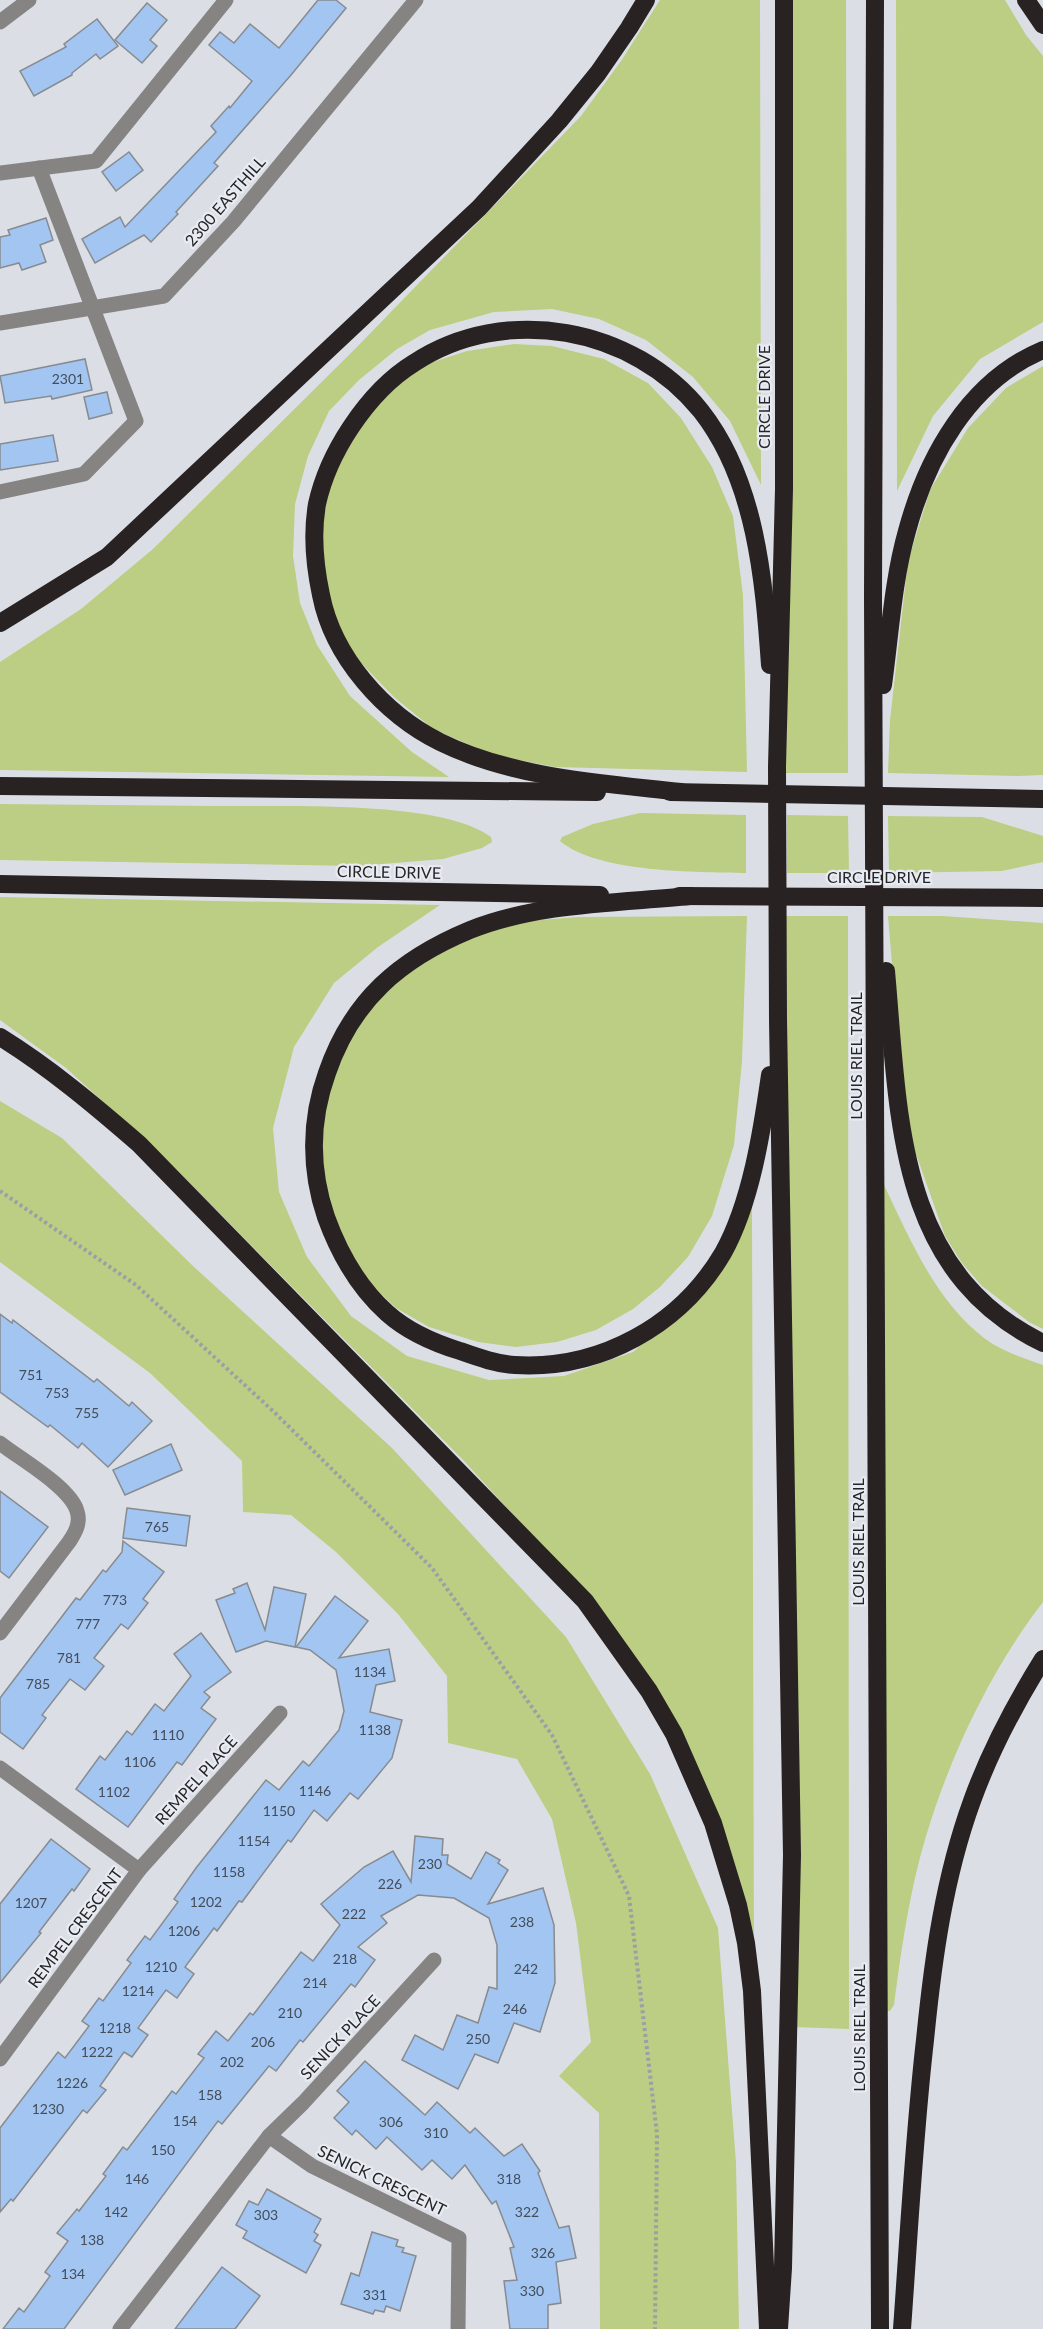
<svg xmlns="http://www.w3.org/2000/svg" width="1043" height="2329" font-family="Lato,sans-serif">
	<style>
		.green { fill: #bbce83 }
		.building { fill: #a2c5f2; stroke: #878b90; stroke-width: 1.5 }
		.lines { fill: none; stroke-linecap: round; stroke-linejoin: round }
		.path { stroke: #9c9fa4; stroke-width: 4; stroke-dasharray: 3 3; stroke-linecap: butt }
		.minor { stroke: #868383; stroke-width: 15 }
		.highway { stroke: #282223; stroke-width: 18 }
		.labels { text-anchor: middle; stroke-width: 4.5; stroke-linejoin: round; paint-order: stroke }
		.number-label { font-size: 14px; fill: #444d5a }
		.street-label { font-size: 16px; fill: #242527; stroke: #e8ecf2 }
	</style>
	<rect width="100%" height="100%" fill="#dbdfe5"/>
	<g class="green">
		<polygon points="660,0 760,0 761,485 730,421 693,377 646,340 599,319 552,309 494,312 430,330 397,349 359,380 329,411 308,456 295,504 293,556 300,603 317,645 350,696 412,752 449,777 0,770 0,662 81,609 153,549 354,350 581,116 621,61"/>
		<polygon points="790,0 846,0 848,773 786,773"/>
		<polygon points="896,0 1005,0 1026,35 1043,56 1043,322 980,359 933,416 897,491"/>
		<polygon points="514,344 552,346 604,359 648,383 681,418 712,467 733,516 743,595 747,772 555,767 493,755 433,729 394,697 362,664 344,638 328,597 323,559 324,510 331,477 371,410 405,379 430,363 467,351"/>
		<polygon points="1043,366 1043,775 1018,776 888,773 890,720 908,561 930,490 968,428 1006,388"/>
		<path d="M0 804C71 805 143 805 214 806 280 807 441 799 491 837L492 842 482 848 443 859 358 866 0 860Z"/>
		<path d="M640 813 746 815V873C697 872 598 873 560 841L562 837 593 824Z"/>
		<polygon points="787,815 848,816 849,873 787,873"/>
		<polygon points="888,816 982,817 1043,836 1043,862 1002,871 889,873"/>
		<polygon points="0,897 440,905 378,947 334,983 294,1047 273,1128 279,1192 307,1257 351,1316 407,1356 489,1380 564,1376 633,1352 700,1294 752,1206 754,1975 722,1834 595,1604 464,1461 168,1161 66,1068 0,1020"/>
		<polygon points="747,916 742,1061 734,1145 712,1216 688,1257 660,1287 633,1309 596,1330 557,1342 516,1347 478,1342 429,1327 396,1308 366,1280 344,1248 321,1196 325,1088 367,1005 413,963 503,923 578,917"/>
		<polygon points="786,916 848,916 849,2029 793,2027"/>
		<polygon points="888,916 943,916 1043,923 1043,1329 1029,1322 982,1286 962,1263 945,1236 905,1123"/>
		<polygon points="0,1101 62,1138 193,1266 392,1448 566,1637 650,1774 718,1928 736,2163 739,2329 600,2329 599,2113 559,2076 591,2042 576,1923 552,1819 517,1759 448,1743 447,1676 398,1614 336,1552 291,1515 243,1512 242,1461 150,1373 0,1262"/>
		<path d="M884 1185C910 1239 935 1300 984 1338 1001 1351 1023 1358 1043 1365V1602C981 1682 932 1794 912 1892 904 1930 899 1967 894 2005L890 2011H885Z"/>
	</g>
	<g class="building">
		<polygon points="318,0 336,0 346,8 291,75 214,163 218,166 176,212 178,214 151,242 144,235 95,263 82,239 120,217 125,227 216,132 211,126 229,106 230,108 252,81 209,45 220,32 234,43 250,24 279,48"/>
		<polygon points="147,3 167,20 150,40 157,46 142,63 115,40"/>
		<polygon points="97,19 118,46 100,59 96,54 72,73 72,75 34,96 20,71 66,47 64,44"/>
		<polygon points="129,152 143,170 116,191 102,172"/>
		<polygon points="46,218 53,240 40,245 46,262 22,270 19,263 0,268 0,237 10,235 8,230"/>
		<polygon points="85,359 92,390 52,399 51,396 5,403 0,376"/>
		<polygon points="107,392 112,413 89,419 84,397"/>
		<polygon points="53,435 58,461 0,470 0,444"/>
		<polygon points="0,1314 12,1323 13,1320 94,1382 97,1379 129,1406 132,1402 152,1421 108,1467 82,1443 78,1448 50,1425 48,1427 0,1392"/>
		<polygon points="171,1444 182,1470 125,1495 113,1470"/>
		<polygon points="0,1491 48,1527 9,1578 0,1571"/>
		<polygon points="127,1508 190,1516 186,1546 123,1538"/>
		<polygon points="123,1541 164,1572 143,1599 148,1603 128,1629 121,1624 94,1658 104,1666 85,1690 70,1679 42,1715 46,1718 23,1749 0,1732 0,1698 76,1598 80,1600 103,1570 106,1572 122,1552"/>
		<polygon points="247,1583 265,1630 274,1587 306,1594 295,1647 266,1641 236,1652 216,1600 235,1593 233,1589"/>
		<polygon points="335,1596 368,1621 339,1658 389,1649 395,1681 376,1685 370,1712 402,1720 392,1758 358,1799 350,1793 327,1821 314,1810 291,1842 288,1840 242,1902 239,1901 217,1931 214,1928 185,1967 194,1974 177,1998 166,1990 138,2028 148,2035 132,2057 124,2052 100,2086 106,2090 87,2113 83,2110 13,2201 11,2199 0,2212 0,2128 58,2052 65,2058 89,2026 82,2021 99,1998 103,2001 131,1963 127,1960 145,1936 150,1940 178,1902 174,1899 196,1868 266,1780 279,1790 303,1761 309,1766 339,1730 344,1711 336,1670 310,1650 296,1647"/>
		<polygon points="201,1633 231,1672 204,1692 210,1697 201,1708 216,1719 182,1765 177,1762 128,1827 76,1789 100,1756 105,1760 127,1731 132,1735 155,1704 164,1711 191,1676 174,1654"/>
		<polygon points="415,1836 443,1839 442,1855 448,1855 447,1864 471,1879 486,1852 500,1860 498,1863 508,1870 488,1904 543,1888 554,1925 555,1983 540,2032 514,2023 498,2063 475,2054 458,2089 402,2060 415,2035 443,2050 457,2015 478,2023 489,1987 497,1989 497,1945 489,1918 454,1898 418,1895 381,1916 387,1923 358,1947 375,1960 355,1987 351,1984 303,2042 300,2040 276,2071 269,2066 222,2124 218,2121 64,2329 3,2329 19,2308 24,2312 50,2276 45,2272 68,2241 57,2233 77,2209 79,2211 106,2176 103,2174 123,2147 127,2150 172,2091 176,2094 204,2058 198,2054 216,2031 228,2041 250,2013 253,2015 301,1952 313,1961 340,1925 321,1904 364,1867 393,1851 411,1882"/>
		<polygon points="51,1839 90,1869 74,1891 72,1889 39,1932 41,1933 0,1983 0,1904"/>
		<polygon points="365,2061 425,2115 437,2102 470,2133 475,2128 504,2156 522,2144 540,2171 538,2173 559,2228 569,2226 576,2258 556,2262 561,2303 548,2305 548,2329 510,2329 504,2281 517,2280 510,2248 514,2247 496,2201 492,2204 465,2165 452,2179 432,2160 422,2170 387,2137 376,2149 356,2130 352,2135 334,2118 349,2102 337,2091"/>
		<polygon points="267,2189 321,2219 314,2232 318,2235 314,2241 321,2245 306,2273 243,2238 247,2231 236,2225 249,2201 258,2205"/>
		<polygon points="372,2232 398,2240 396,2246 404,2248 402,2252 416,2256 400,2311 386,2306 384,2312 375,2310 373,2314 341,2304 351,2273 359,2276"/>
		<polygon points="222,2267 260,2296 235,2329 175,2329"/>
	</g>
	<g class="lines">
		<polyline class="path" points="0,1191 136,1285 273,1411 432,1568 552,1735 629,1896 657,2134 655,2329"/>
		<g class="minor">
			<polyline points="0,22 29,0"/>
			<polyline points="0,173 96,161 226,0"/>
			<polyline points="0,323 164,296 233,222 416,0"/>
			<polyline points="0,492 84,474 136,421 39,168"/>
			<path d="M0 1443C20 1459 70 1487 77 1511 81 1523 75 1533 69 1542L0 1633"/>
			<polyline points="0,1768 139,1870 0,2059"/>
			<polyline points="139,1870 280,1713"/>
			<polyline points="269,2136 303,2103 434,1960"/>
			<polyline points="120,2329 269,2136 312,2166 459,2238 458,2329"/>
		</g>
		<g class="highway">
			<polyline points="875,0 873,599 880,2329"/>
			<polyline points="1026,0 1043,25"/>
			<polyline points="0,623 107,557 479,208 559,121 598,73 629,28 646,0"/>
			<path d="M883 685C890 634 893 580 907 531 927 457 969 381 1043 350"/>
			<polyline points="0,786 597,792"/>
			<polyline points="670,792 1043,799"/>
			<path d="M681 792C601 783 513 778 440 742 384 714 333 657 321 595 315 567 312 533 317 504 323 477 335 451 351 427 367 403 388 379 414 363 505 303 634 327 701 411 756 481 764 580 770 665"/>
			<polyline points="0,884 600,895"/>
			<polyline points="679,896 1043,898"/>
			<path d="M690 896C619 903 537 903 470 930 400 959 352 1000 327 1073 310 1120 310 1170 326 1217 339 1253 358 1287 387 1313 407 1331 434 1343 460 1351 477 1357 496 1364 515 1365 600 1370 680 1326 723 1253 751 1203 762 1131 770 1075"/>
			<path d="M886 971C899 1113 895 1271 1043 1343"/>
			<path d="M0 1037C50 1068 94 1105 139 1144L585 1601 622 1653 649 1691 674 1734 713 1823 738 1905 746 1943 752 1991 768 2329"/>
			<polyline points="779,2329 783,2268 792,1855 778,1020 777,767 784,489 784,0"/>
			<path d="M902 2329C909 2233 914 2136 925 2040 933 1959 944 1878 972 1801 990 1751 1015 1704 1043 1659"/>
		</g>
	</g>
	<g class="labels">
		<g class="number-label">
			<text x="68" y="384">2301</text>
			<text x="31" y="1380">751</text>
			<text x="57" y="1398">753</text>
			<text x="87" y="1418">755</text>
			<text x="157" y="1532">765</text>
			<text x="115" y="1605">773</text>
			<text x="88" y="1629">777</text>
			<text x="69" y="1663">781</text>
			<text x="370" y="1677">1134</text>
			<text x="38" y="1689">785</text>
			<text x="375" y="1735">1138</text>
			<text x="168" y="1740">1110</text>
			<text x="140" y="1767">1106</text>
			<text x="315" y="1796">1146</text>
			<text x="114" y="1797">1102</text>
			<text x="279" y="1816">1150</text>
			<text x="254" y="1846">1154</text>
			<text x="430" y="1869">230</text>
			<text x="229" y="1877">1158</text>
			<text x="390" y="1889">226</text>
			<text x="206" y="1907">1202</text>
			<text x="31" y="1908">1207</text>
			<text x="354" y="1919">222</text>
			<text x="522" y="1927">238</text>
			<text x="184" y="1936">1206</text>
			<text x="345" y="1964">218</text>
			<text x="161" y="1972">1210</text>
			<text x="526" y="1974">242</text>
			<text x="315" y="1988">214</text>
			<text x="138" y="1996">1214</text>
			<text x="515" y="2014">246</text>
			<text x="290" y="2018">210</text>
			<text x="115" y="2033">1218</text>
			<text x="478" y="2044">250</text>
			<text x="263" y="2047">206</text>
			<text x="97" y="2057">1222</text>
			<text x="232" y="2067">202</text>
			<text x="72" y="2088">1226</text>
			<text x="210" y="2100">158</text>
			<text x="48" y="2114">1230</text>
			<text x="185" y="2126">154</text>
			<text x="391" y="2127">306</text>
			<text x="436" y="2138">310</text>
			<text x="163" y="2155">150</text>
			<text x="137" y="2184">146</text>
			<text x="509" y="2184">318</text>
			<text x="116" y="2217">142</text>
			<text x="527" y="2217">322</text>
			<text x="266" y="2220">303</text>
			<text x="92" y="2245">138</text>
			<text x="543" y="2258">326</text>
			<text x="73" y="2279">134</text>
			<text x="532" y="2296">330</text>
			<text x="375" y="2300">331</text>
		</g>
		<g class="street-label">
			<text transform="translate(225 201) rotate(-49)" y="6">2300 EASTHILL</text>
			<text transform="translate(764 397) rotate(-90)" y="6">CIRCLE DRIVE</text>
			<text transform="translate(389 872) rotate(1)" y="6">CIRCLE DRIVE</text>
			<text x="879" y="883">CIRCLE DRIVE</text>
			<text transform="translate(856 1056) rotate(-90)" y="6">LOUIS RIEL TRAIL</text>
			<text transform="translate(858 1542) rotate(-90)" y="6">LOUIS RIEL TRAIL</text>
			<text transform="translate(196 1780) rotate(-48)" y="6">REMPEL PLACE</text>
			<text transform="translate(75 1928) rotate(-53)" y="6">REMPEL CRESCENT</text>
			<text transform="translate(859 2028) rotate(-90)" y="6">LOUIS RIEL TRAIL</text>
			<text transform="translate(340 2037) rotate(-47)" y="6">SENICK PLACE</text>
			<text transform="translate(382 2180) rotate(26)" y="6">SENICK CRESCENT</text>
		</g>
	</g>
</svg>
